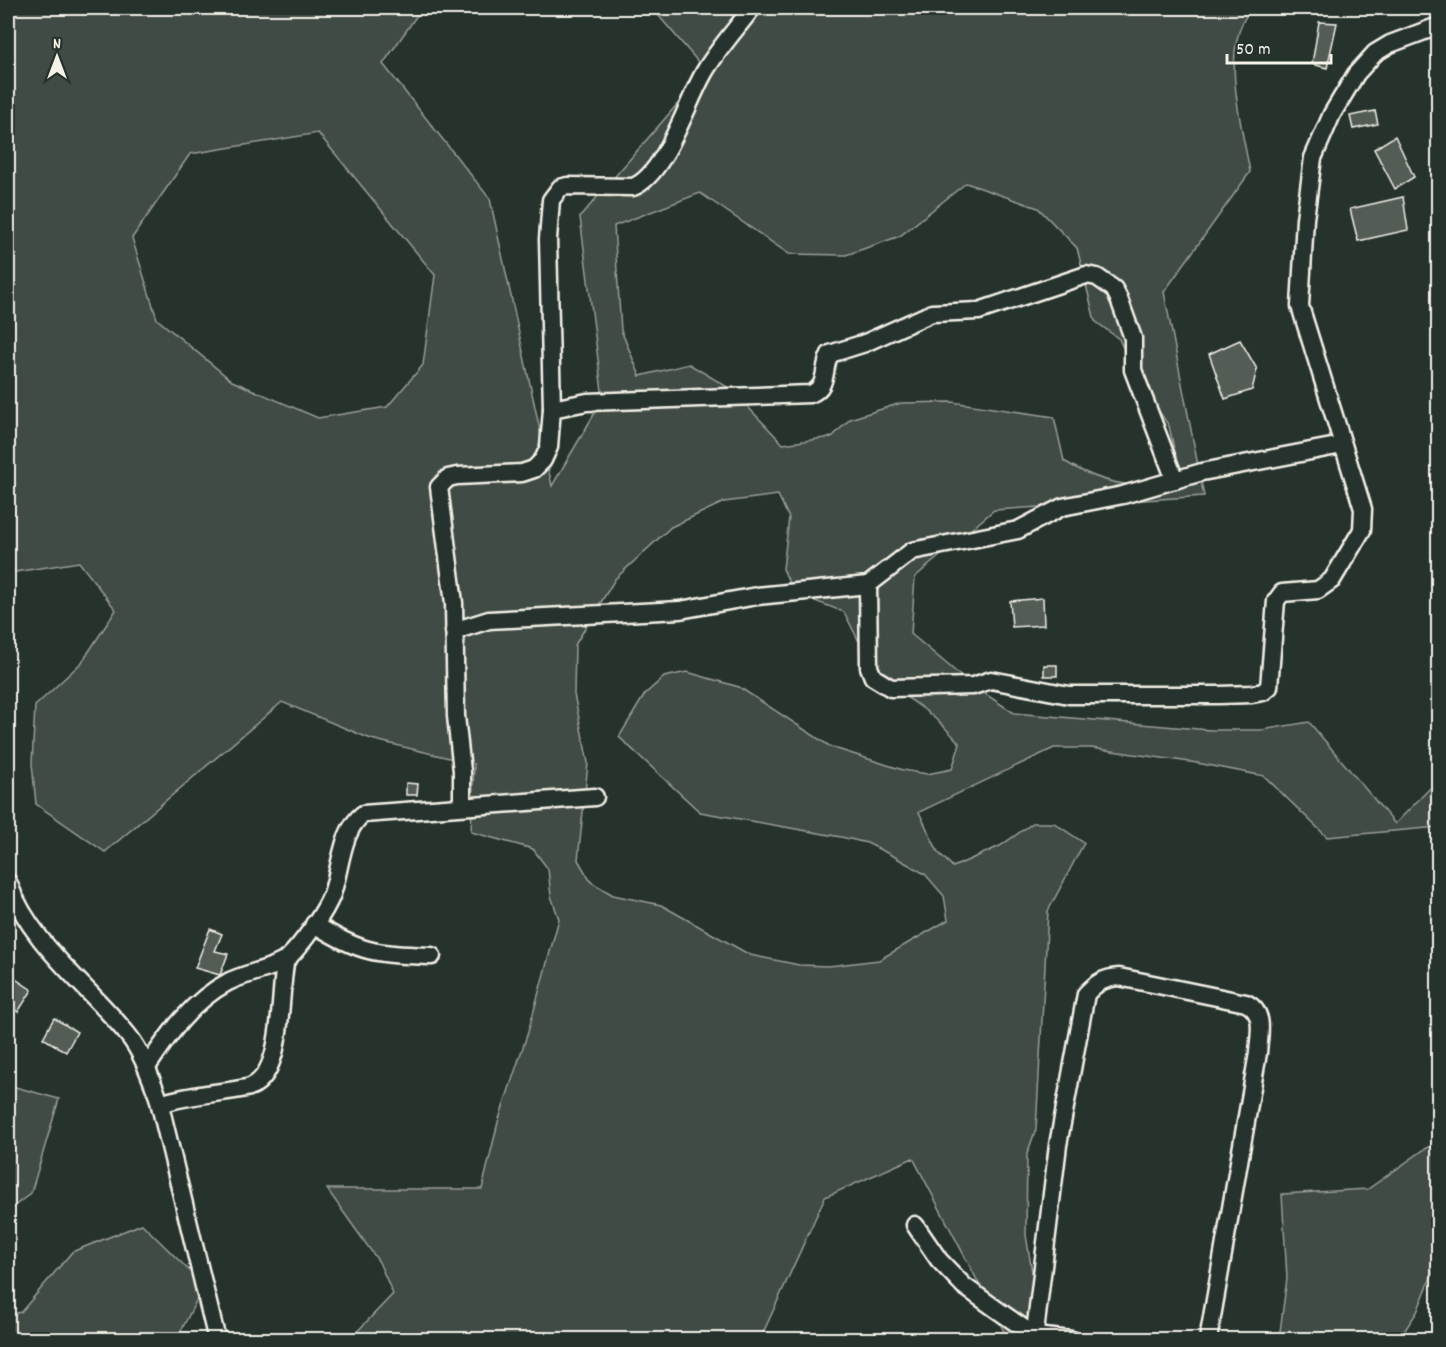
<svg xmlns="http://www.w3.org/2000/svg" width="1446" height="1347" font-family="Dekko,sans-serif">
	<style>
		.green { fill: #414b45; stroke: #9a9e96; stroke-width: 1.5; fill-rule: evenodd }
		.building { fill: #525c55; stroke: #f4f1e8; stroke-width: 1.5 }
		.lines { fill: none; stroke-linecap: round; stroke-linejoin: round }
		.minor-casing { stroke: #f4f1e8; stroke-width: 21 }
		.minor { stroke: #26332d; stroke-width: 16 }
	</style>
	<rect width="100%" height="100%" fill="#26332d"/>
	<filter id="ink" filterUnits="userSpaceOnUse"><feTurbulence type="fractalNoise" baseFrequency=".0167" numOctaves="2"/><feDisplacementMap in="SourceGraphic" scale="12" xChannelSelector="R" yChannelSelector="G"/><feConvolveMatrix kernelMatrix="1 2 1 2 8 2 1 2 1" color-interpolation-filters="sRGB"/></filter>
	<g filter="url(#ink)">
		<g class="green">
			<path d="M8 8H422L383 64 490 199 552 486 603 399 580 217 706 71 652 8H1252C1218 46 1242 126 1250 172L1164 292 1204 496 994 510 915 577 911 634 973 686 1014 713 1210 730H1262L1309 722 1395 824 1438 780V827L1327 837 1264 776 1197 763 1091 748H1054L919 812 938 852 953 867 1000 846 1033 823H1054L1084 843 1048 911 1036 1129 1027 1154 1026 1235 1043 1339H1008L913 1158 825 1197 762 1335 675 1340 350 1339 393 1294 379 1262 327 1189H482L498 1122 528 1032 559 919 551 896 548 869 533 849 471 832 474 764 371 739 282 702 105 852 36 804 32 763 35 706 82 662 116 610 79 562 8 573ZM318 133 435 275 423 365 387 407 318 418 232 381 157 319 132 238 190 154ZM966 183 1038 208 1077 248 1095 321 1119 339 1136 377 1169 426 1175 452V480C1136 492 1098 482 1064 461L1054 417 952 402 901 403 850 419 832 437 783 444 731 389 689 364 640 376 621 330 614 226 700 193 789 254 846 255 900 236ZM778 495 789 518 783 569 794 593 844 612 880 683C910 696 939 719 960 744L952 769 927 774 903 770 831 747 739 687 687 672 664 677 645 694 619 737 700 812 841 837 867 843 895 857 925 874 944 896 948 920 879 960 829 966 799 965 750 955 661 905 613 895 591 882 578 860 588 763 574 694 575 645 615 579 671 527 724 502Z"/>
			<polygon points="8,1085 59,1099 31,1193 8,1211"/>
			<polygon points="1438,1143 1438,1260 1417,1312 1399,1339 1279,1339 1287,1278 1282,1194 1368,1189 1425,1149"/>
			<polygon points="142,1224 204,1285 177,1339 8,1339 8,1315 21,1312 72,1252"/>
		</g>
		<g class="building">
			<polygon points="1319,22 1337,23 1327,68 1312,64"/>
			<polygon points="1375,111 1378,124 1353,129 1350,116"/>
			<polygon points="1395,136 1414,177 1395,189 1374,149"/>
			<polygon points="1403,197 1408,230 1358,241 1350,209"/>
			<polygon points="1240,340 1257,369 1252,390 1225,399 1209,354"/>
			<polygon points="1043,598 1044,625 1012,627 1010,601"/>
			<rect x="1044" y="665" width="13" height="11"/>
			<polygon points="406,783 418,784 417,795 406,795"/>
			<polygon points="210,929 222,934 215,951 228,954 220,975 195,968"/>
			<polygon points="8,974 32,990 18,1012 8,1005"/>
			<polygon points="54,1018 77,1032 66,1052 43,1038"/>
		</g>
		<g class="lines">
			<defs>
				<g id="minor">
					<path d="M552 409 587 402 810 394C829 387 822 369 830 354L865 343 932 313 979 311 1086 275 1097 277 1114 289 1119 299 1133 338V370L1175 480"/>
					<polyline points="868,585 869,667 873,677 891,688 973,686 991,680 1069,695 1219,695 1252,694 1263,692 1269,687 1276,601 1282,593 1318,590 1332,580 1362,530 1363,509 1300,306 1305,219 1313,158 1332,114 1356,74 1375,53 1390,44 1438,26"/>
					<polyline points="454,631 489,620 680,610 757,596 868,585 912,551 1018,530 1062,507 1123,495 1202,472 1342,445"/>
					<path d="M462 805V771L456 716 454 603 439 487 448 478 457 476 522 473 534 469 543 460 549 447 552 409 548 239 551 200 560 188 567 186 633 187C666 174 687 101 705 71 718 49 737 28 752 8"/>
					<path d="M8 882C31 945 87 984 128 1035 142 1052 150 1076 158 1097L217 1340"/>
					<path d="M314 924C362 954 377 954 432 956"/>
					<path d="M147 1067C169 1034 192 1001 228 982 244 973 276 969 288 958 302 944 325 913 332 894 341 868 341 831 363 814L595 797"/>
					<path d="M160 1104C190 1094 216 1094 246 1088 286 1080 278 992 286 959"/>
					<polyline points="915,1225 939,1260 964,1286 996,1309 1035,1336 1072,1340"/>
					<path d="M1034 1340 1058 1145 1086 994C1096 983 1104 978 1119 977L1246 1003C1266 1013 1259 1034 1258 1053L1208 1340"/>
				</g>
			</defs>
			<use href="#minor" class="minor-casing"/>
			<use href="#minor" class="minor"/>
		</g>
	</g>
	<rect width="1446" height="1347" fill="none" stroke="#26332d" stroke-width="30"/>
	<rect x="15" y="15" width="1416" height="1317" fill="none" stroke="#f4f1e8" stroke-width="2" filter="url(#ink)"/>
	<g transform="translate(57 57)" stroke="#26332d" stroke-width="4.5" paint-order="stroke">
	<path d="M0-4.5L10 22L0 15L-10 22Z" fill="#f4f1e8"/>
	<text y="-9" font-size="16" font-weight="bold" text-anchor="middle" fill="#f4f1e8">N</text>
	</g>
	<path d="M1227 54v9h104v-9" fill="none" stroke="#f4f1e8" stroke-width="3"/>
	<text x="1236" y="54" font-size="18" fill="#f4f1e8" stroke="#26332d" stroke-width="4.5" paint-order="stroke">50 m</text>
</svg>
